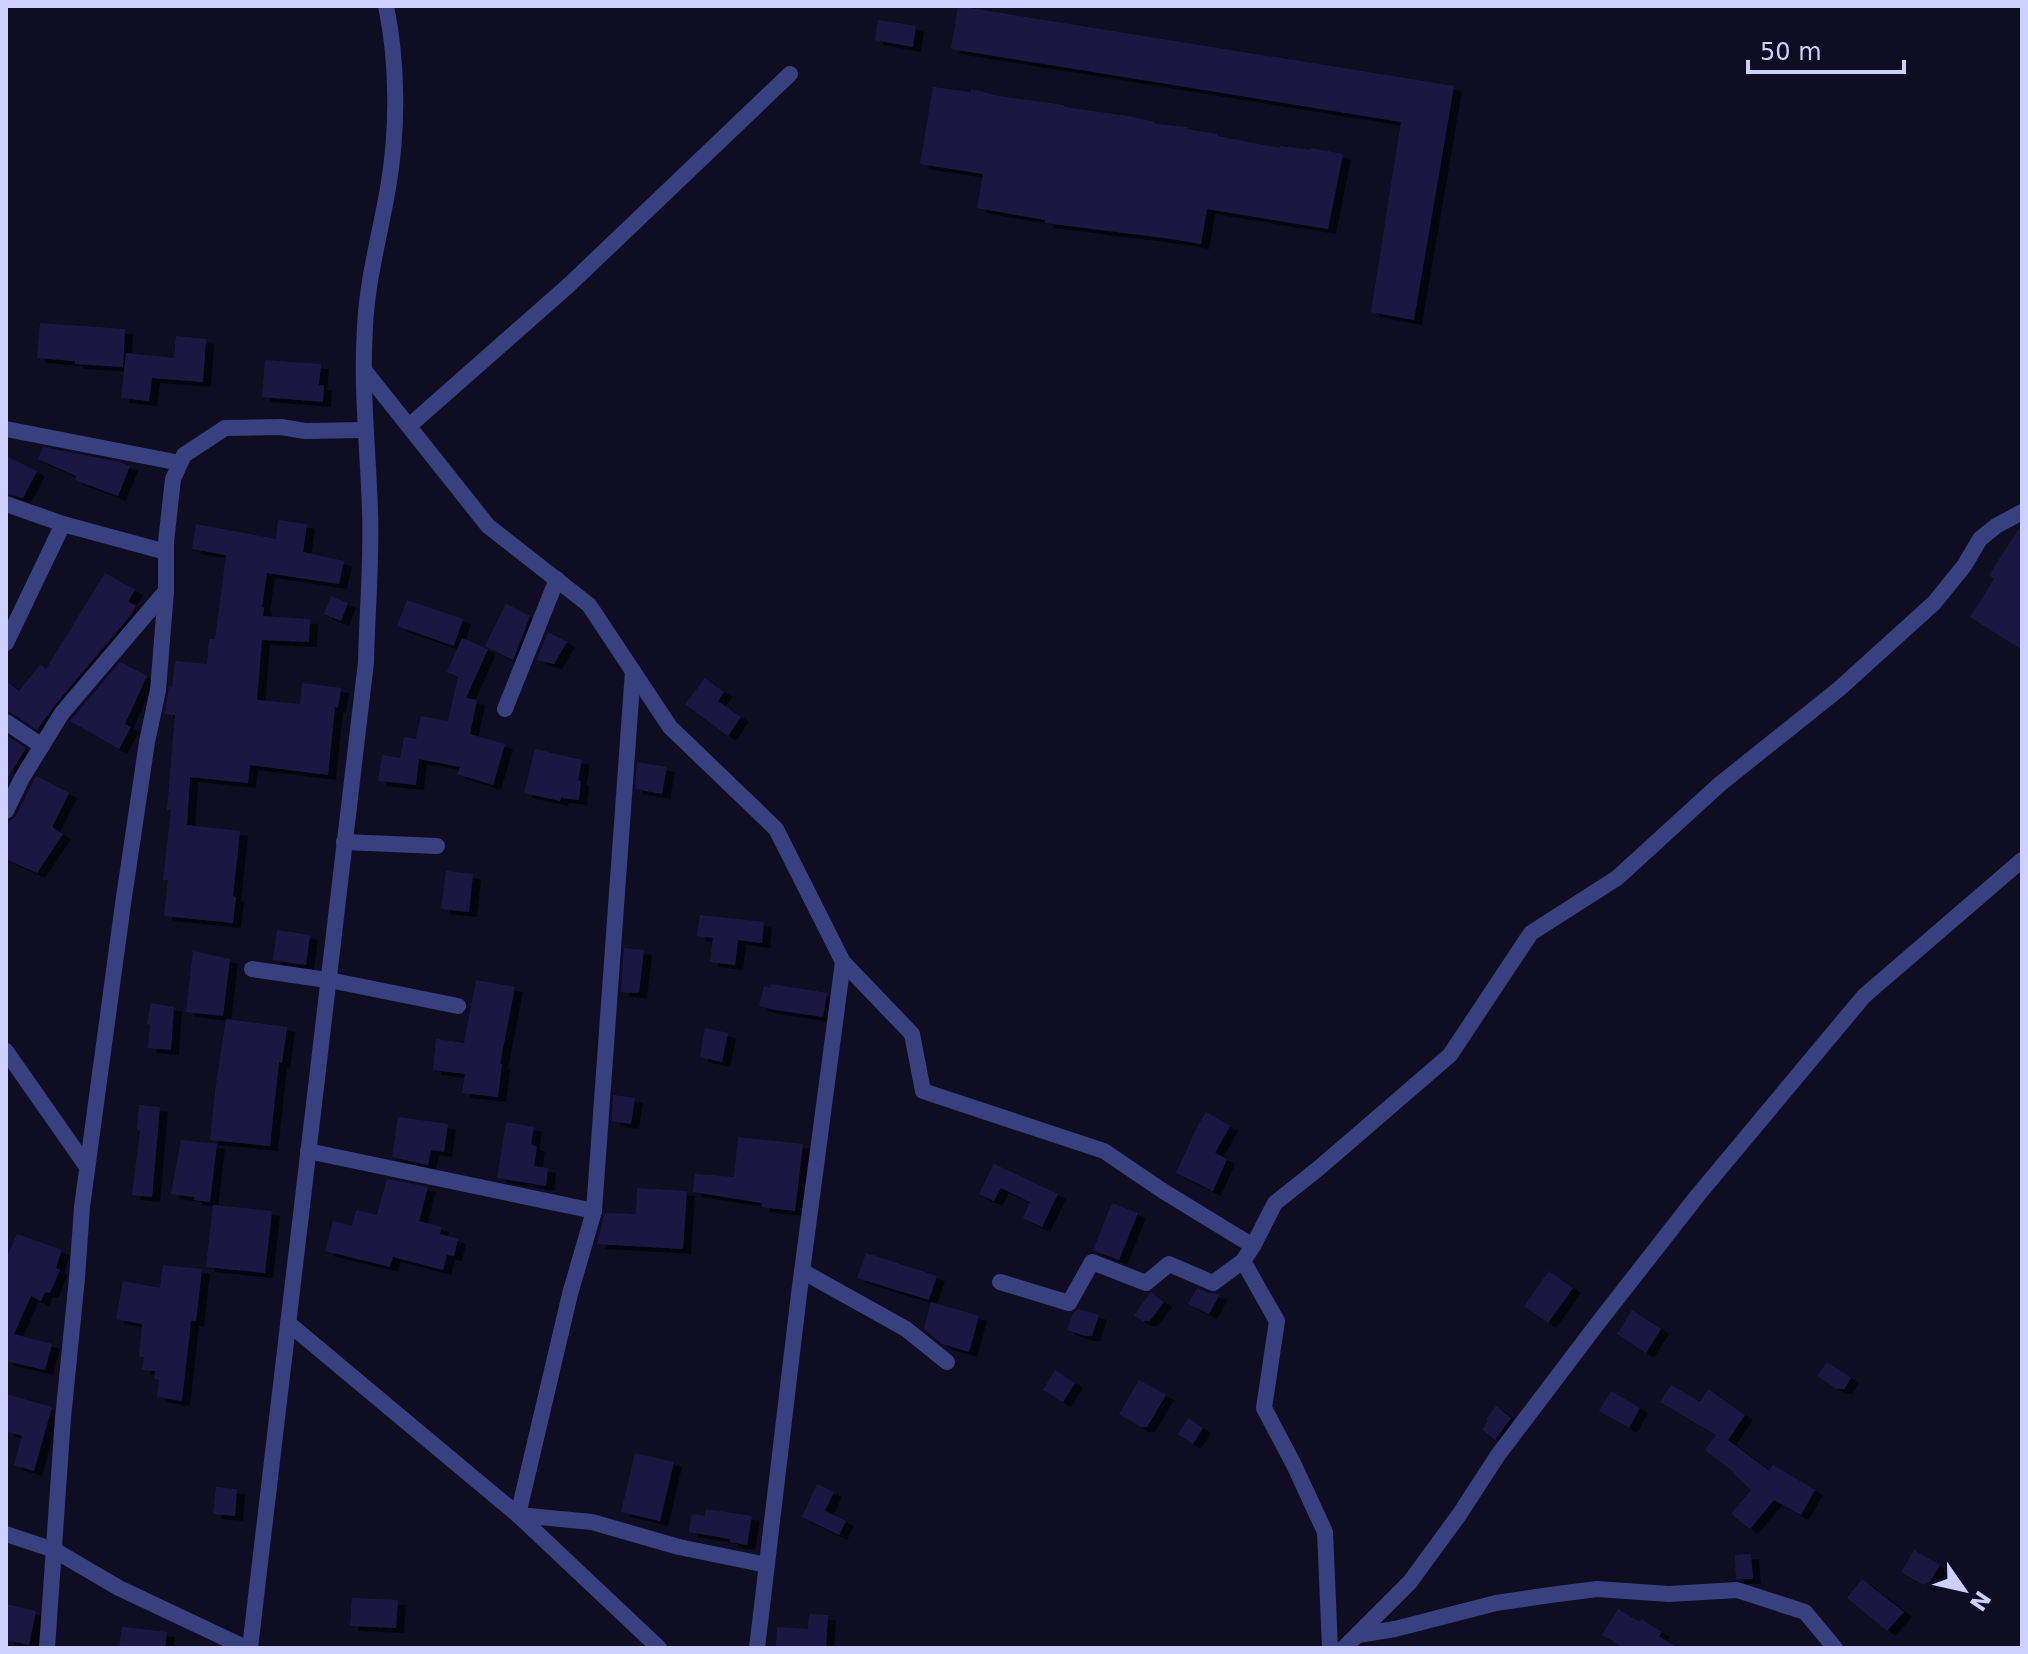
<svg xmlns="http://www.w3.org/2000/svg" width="2028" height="1654" font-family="'DejaVu Sans',sans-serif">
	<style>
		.building { fill: #1b1942; filter: url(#shadow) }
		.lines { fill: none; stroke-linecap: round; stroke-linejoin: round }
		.minor { stroke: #384080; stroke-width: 16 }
	</style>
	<defs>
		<filter id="shadow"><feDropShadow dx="8" dy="5" stdDeviation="0" flood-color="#0009"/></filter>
	</defs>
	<rect width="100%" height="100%" fill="#0e0d21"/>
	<g class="building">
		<polygon points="958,6 1454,86 1414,320 1371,312 1401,122 951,49"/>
		<polygon points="878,20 916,26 913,47 875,40"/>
		<polygon points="933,87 971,92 971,89 998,96 1064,105 1064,107 1128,116 1155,122 1155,124 1187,127 1187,129 1217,134 1217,136 1280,148 1280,146 1311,150 1311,148 1343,154 1328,229 1207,209 1201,244 1172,239 1045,223 1045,220 977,208 983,174 920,164"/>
		<polygon points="40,323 125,329 123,367 75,364 75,361 37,358"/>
		<polygon points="176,336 206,339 203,382 152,378 149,401 121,398 126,353 174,358"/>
		<polygon points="265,360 321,364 319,385 324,385 323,402 262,397"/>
		<polygon points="43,447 119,462 130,466 118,496 75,480 76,476 38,459"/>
		<polygon points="6,456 37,471 23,498 6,493"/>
		<polygon points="278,520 307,524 303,552 344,561 339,584 267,573 262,607 264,608 263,616 310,619 309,642 262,640 257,700 300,704 302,683 341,688 338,708 335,707 328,775 250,765 248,783 190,777 187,825 240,831 233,896 236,897 233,923 164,916 168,880 163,880 171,810 167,810 175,715 165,714 169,686 172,688 175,661 207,664 209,639 215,639 226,555 192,549 196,524 276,539"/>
		<polygon points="2022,524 2022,650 1970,617 1994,579 1989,575"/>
		<polygon points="105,573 135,590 128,602 136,606 130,616 54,706 37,730 12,713 6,711 6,681 19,691 41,664 46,669"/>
		<polygon points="331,596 348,603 341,621 324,614"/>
		<polygon points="407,600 463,619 454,646 397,626"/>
		<polygon points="506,604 530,616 513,660 485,646"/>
		<polygon points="548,632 567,642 554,664 537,660"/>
		<polygon points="462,638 488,649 466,698 477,700 470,734 505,744 493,785 457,774 460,767 419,759 416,785 378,781 382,755 400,758 404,737 416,739 421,716 448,721 458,677 447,672"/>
		<polygon points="120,662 147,676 125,724 131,727 119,749 70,721"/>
		<polygon points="705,678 724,692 718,701 741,717 728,736 685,704"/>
		<polygon points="6,735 26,748 6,780"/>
		<polygon points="535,749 582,760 578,780 581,781 579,800 561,798 560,801 524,793"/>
		<polygon points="637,762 667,767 662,794 635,789"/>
		<polygon points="36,776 69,793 52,827 63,834 37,873 6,859 6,829 10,821 16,816"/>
		<polygon points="446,871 473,874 469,912 441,909"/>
		<polygon points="700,915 764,922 762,943 738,940 735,965 710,962 713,938 697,936"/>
		<polygon points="277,930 310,935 306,965 273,960"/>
		<polygon points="624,948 644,950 639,993 621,992"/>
		<polygon points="193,951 230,959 223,1016 186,1012"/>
		<polygon points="476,980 515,987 500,1064 502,1064 498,1097 462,1093 465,1074 433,1070 436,1039 464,1043"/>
		<polygon points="771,984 827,993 823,1017 776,1010 759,1006 764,986 770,988"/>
		<polygon points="151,1003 174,1007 171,1050 148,1048 150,1025 147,1024"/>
		<polygon points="226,1019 287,1027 282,1063 279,1062 270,1146 210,1140 216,1084"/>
		<polygon points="705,1028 728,1033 722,1062 700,1057"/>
		<polygon points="613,1095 635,1098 631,1124 612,1121"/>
		<polygon points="139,1105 160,1107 152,1197 132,1195 140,1131 137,1130"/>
		<polygon points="1206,1112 1230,1126 1215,1153 1227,1159 1213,1191 1176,1173 1198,1125"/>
		<polygon points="398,1117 448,1124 444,1152 431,1150 428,1165 392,1157"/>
		<polygon points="506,1122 534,1127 531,1144 537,1147 534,1166 548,1168 546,1186 497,1178"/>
		<polygon points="738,1137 803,1144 795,1211 761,1207 762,1203 693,1192 695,1174 734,1177"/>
		<polygon points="181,1140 217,1144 210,1202 194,1200 194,1197 171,1194"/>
		<polygon points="994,1164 1058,1194 1042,1227 1023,1218 1030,1202 1001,1188 994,1201 979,1194"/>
		<polygon points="387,1179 428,1187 419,1221 441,1227 440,1234 458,1239 454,1256 447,1255 443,1270 393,1257 390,1267 325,1251 333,1221 352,1226 356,1210 377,1215"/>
		<polygon points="637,1188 687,1191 683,1249 597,1244 605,1213 636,1214"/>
		<polygon points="1112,1203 1138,1213 1119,1260 1093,1250"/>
		<polygon points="213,1205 272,1211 265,1273 206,1267"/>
		<polygon points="17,1234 62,1250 56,1268 60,1270 50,1293 45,1292 41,1301 31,1296 14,1334 52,1344 45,1370 6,1361 6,1259"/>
		<polygon points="866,1253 937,1276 929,1300 857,1278"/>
		<polygon points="163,1265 202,1269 196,1321 191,1321 182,1401 157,1397 159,1380 154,1379 155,1371 142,1370 144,1357 139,1356 142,1324 116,1319 123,1281 160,1288"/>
		<polygon points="1549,1271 1573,1288 1548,1323 1524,1306"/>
		<polygon points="1197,1288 1209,1293 1220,1294 1209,1314 1188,1304"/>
		<polygon points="1151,1292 1164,1302 1150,1321 1143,1321 1134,1315"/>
		<polygon points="931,1302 979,1316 969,1352 942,1344 924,1329"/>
		<polygon points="1078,1309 1099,1315 1092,1336 1085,1336 1067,1330 1073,1313"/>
		<polygon points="1632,1310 1661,1329 1646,1353 1617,1334"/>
		<polygon points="1827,1362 1851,1378 1844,1389 1837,1389 1817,1376"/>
		<polygon points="1055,1370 1075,1383 1063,1402 1043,1390"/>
		<polygon points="1139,1380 1166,1395 1147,1427 1141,1427 1119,1414"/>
		<polygon points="1671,1385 1700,1402 1708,1389 1745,1415 1728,1440 1769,1471 1773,1465 1815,1490 1801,1515 1774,1500 1750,1529 1731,1514 1751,1490 1733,1473 1734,1472 1705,1450 1716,1435 1660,1402"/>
		<polygon points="1611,1391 1640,1408 1629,1428 1599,1411"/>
		<polygon points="6,1394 52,1407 34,1471 14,1465 22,1436 6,1431"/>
		<polygon points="1496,1406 1511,1418 1495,1440 1482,1429 1488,1421 1486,1419"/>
		<polygon points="1188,1418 1203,1428 1193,1444 1178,1434"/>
		<polygon points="635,1453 674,1462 660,1521 621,1512"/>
		<polygon points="817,1484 834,1492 825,1511 846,1521 839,1535 802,1517"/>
		<polygon points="216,1487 237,1489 235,1516 213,1514"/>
		<polygon points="706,1509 752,1516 747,1545 730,1542 730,1539 689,1532 692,1514 705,1516"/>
		<polygon points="1914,1550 1940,1565 1927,1587 1901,1572"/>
		<polygon points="1751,1554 1753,1579 1736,1579 1735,1555"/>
		<polygon points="1862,1579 1904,1612 1887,1631 1847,1598"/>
		<polygon points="352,1598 398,1600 396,1628 350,1626"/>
		<polygon points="6,1604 36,1611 29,1645 6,1640"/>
		<polygon points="1618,1609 1640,1622 1641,1619 1662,1632 1659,1636 1678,1648 1624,1648 1602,1635"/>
		<polygon points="809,1614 828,1615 826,1648 776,1648 777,1627 808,1629"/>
		<polygon points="122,1627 167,1632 165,1648 119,1648"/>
	</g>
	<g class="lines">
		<g class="minor">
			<polyline points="364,370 488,526 589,605 670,727 776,829 843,962 912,1034 923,1091 1104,1151 1163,1191 1253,1246 1275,1203 1319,1168 1450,1055 1531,933 1617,878 1720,784 1839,689 1934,603 1964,566 1980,539 1996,526 2022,512"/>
			<polyline points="409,426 569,285 790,74"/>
			<polyline points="6,429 180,463"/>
			<polyline points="6,504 63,524"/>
			<polyline points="6,643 63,524 166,552"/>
			<polyline points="505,709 557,579"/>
			<polyline points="6,722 42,746"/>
			<polyline points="6,811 22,778 62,713 166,591"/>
			<polyline points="344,842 437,846"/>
			<polyline points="252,969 334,981 458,1006"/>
			<polyline points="6,1051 87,1167"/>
			<polyline points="308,1151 594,1211 633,671"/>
			<polyline points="594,1211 570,1294 518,1515 592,1522 679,1547 767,1565"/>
			<polyline points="1253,1246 1243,1261 1277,1321 1264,1408 1294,1465 1325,1532 1330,1648"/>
			<polyline points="802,1271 906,1329 947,1362"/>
			<polyline points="1000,1282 1069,1303 1092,1262 1146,1283 1169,1264 1213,1283 1243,1261"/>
			<polyline points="288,1323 518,1515 659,1648"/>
			<polyline points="6,1534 54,1550 119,1588 246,1648"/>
			<polyline points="1358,1635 1395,1629 1496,1603 1550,1595 1597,1589 1669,1594 1737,1590 1805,1612 1835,1648"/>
			<polyline points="47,1648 63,1418 77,1278 82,1207 123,904 147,742 158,690 166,591 166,542 173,479 184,455 225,428 281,427 305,431 364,430"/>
			<path d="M250 1648 366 662C367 612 372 560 370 510 368 449 361 388 365 327 367 280 380 235 388 188 398 130 398 64 386 6"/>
			<polyline points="757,1648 799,1294 843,962"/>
			<polyline points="1344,1648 1410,1582 1459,1515 1498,1455 1598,1323 1698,1195 1864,996 2022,860"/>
		</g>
	</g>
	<rect width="2028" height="1654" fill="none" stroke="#cdcfff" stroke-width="16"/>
	<g transform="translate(1964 1590) rotate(124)" stroke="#0e0d21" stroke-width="6" paint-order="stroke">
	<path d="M0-6L14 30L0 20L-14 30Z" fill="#cdcfff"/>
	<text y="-12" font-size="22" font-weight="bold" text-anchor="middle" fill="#cdcfff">N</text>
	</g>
	<path d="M1748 60v12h156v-12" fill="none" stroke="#cdcfff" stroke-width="4"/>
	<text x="1760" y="60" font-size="24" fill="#cdcfff" stroke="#0e0d21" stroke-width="6" paint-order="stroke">50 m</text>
</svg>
